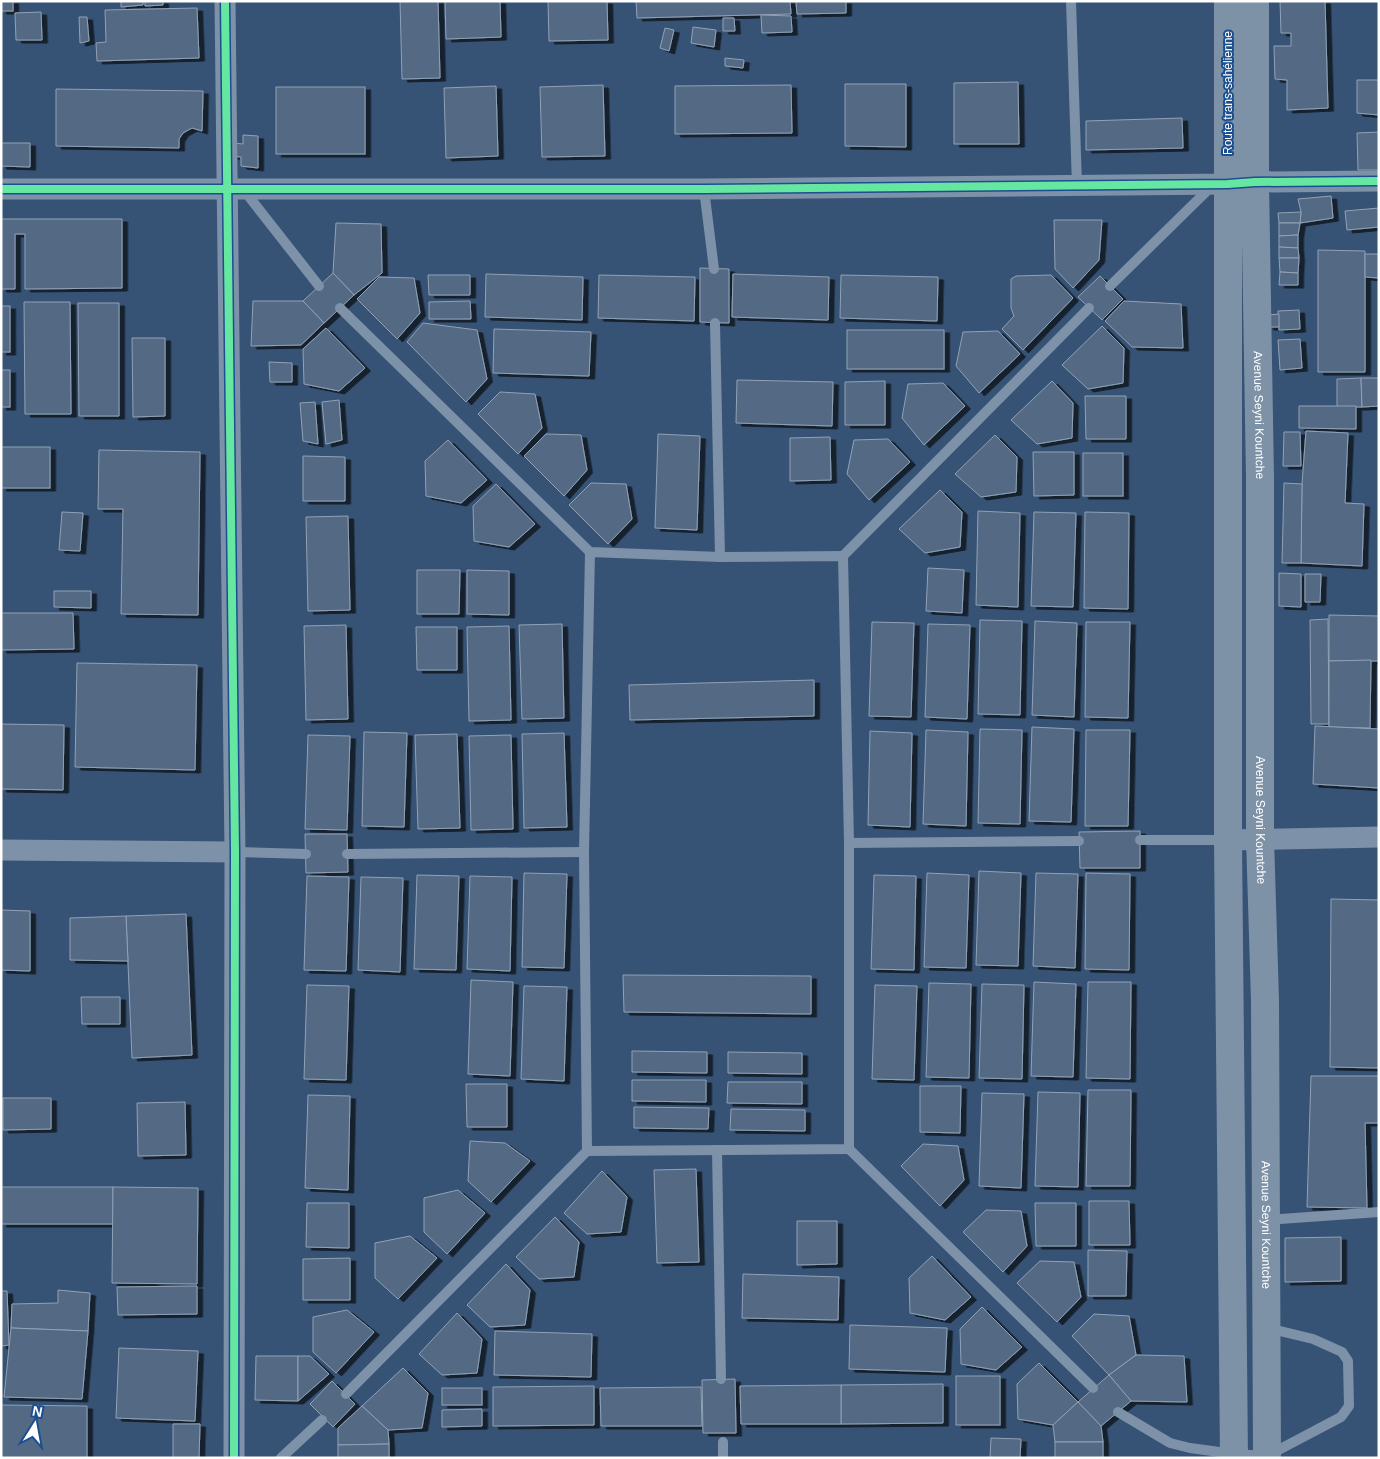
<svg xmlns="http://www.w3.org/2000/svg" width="1380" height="1459" font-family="Arial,sans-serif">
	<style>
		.building { fill: #526984; stroke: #92a2b6; filter: url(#shadow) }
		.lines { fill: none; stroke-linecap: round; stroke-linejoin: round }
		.lane { stroke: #7d92a8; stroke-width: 10 }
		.street { stroke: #7d92a8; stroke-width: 21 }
		.highway { stroke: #7e92a7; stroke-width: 28 }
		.cycleway-casing { stroke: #1b4f8f; stroke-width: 11 }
		.cycleway { stroke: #66e7a1; stroke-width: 8 }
		.labels { text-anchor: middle; stroke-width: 4; stroke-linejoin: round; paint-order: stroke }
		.street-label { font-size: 12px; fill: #fff; stroke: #1b4f8f }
	</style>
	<defs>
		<filter id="shadow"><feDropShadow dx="5.5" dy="3" stdDeviation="0" flood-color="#0009"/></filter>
	</defs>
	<rect width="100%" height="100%" fill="#365274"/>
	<g class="building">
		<rect x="1" y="1" width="12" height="10"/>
		<polygon points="121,1 143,1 143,5 121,7"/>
		<polygon points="145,1 163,1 163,5 145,6"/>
		<polygon points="400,1 438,1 440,78 402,79"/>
		<polygon points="445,1 500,1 501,37 446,39"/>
		<polygon points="548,1 607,1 608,40 549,41"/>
		<polygon points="636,1 790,1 791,14 637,18"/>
		<polygon points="796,1 846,1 846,13 797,14"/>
		<polygon points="1280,1 1325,1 1328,108 1287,110 1287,80 1275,79 1274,46 1291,46 1291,33 1281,33"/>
		<polygon points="197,8 199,58 97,61 96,43 106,42 105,10"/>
		<polygon points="41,12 42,40 16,40 15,13"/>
		<polygon points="761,15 791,16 792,32 762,33"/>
		<polygon points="79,17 87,17 89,41 80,43"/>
		<polygon points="723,18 734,18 735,31 723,31"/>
		<polygon points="693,27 716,30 714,47 691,43"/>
		<polygon points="665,28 674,30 669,51 660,48"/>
		<polygon points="725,58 744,60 743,68 725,66"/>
		<polygon points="1357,80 1379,80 1379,115 1357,113"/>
		<polygon points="1018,82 1019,144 954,144 954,83"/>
		<polygon points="845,84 906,84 906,147 845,146"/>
		<polygon points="603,85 605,156 542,157 540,87"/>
		<polygon points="791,85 792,133 675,134 675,86"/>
		<polygon points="496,86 498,156 446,158 444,88"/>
		<rect x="276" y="87" width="89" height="67"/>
		<polygon points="56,89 203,91 202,131 192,128 183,133 179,139 179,148 56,146"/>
		<polygon points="1182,118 1183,148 1086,150 1086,121"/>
		<polygon points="1379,132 1379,170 1358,170 1357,133"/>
		<polygon points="243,135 258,136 258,168 241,166 241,157 232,156 233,143 243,144"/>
		<polygon points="1,143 30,143 30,167 1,166"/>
		<polygon points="1331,196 1333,218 1300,223 1301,212 1298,199"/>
		<polygon points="1379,208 1379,227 1347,230 1345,211"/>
		<polygon points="1301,212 1300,223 1279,223 1278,213"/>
		<polygon points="1,219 122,219 122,288 25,289 25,234 15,234 15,289 1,289"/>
		<polygon points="1054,220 1102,220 1099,260 1073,288 1055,269"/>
		<polygon points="336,223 381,224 382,273 354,295 333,273"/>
		<polygon points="1279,223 1300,223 1298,235 1279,236"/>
		<polygon points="1298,235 1298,248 1279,247 1279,236"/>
		<polygon points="1279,247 1298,248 1299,258 1279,258"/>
		<polygon points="1318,250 1365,251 1365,372 1318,372"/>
		<polygon points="1365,254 1379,254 1379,278 1365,277"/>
		<polygon points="1279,258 1299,258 1298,273 1280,272"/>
		<polygon points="700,268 729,269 729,323 700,322"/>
		<polygon points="1280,272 1298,273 1298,285 1279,285"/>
		<polygon points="333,273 354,295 324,323 303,301"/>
		<polygon points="486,274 583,277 582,320 485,317"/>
		<polygon points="733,274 829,277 828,320 732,317"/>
		<polygon points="428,275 470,275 470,295 429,295"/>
		<polygon points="599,275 695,277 694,321 598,318"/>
		<polygon points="841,275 938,277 937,321 840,318"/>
		<polygon points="1051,275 1073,298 1023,350 1002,329 1014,316 1011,308 1011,279 1016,276"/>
		<polygon points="1100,276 1123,299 1102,320 1078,297"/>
		<polygon points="379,277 414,278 420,313 397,339 357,299"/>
		<polygon points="253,301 303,301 324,323 301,345 251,346"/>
		<polygon points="470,301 471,319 429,319 429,302"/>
		<polygon points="1124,301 1181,304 1183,348 1132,347 1105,321"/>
		<polygon points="24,302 70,302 71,414 25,414"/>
		<polygon points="78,303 119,303 119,416 79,416"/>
		<rect x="1" y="306" width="9" height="46"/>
		<polygon points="1299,310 1300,329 1279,330 1278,311"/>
		<polygon points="1279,314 1279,327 1268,327 1267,315"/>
		<polygon points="423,323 477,330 487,379 466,402 407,342"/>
		<polygon points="1102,326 1124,348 1123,383 1088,389 1062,365"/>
		<polygon points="326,328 365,368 339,391 304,384 303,349"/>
		<polygon points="494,329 591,332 589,376 493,373"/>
		<rect x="847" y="330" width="97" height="39"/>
		<polygon points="998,331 1020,354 979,393 956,366 963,332"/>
		<polygon points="132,338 165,338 165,416 133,417"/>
		<polygon points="1300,339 1302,368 1280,370 1278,340"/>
		<polygon points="269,362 292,363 292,382 270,382"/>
		<rect x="1" y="370" width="9" height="37"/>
		<polygon points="1361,378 1362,407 1337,407 1337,379"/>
		<polygon points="1361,378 1379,378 1379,406 1362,407"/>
		<polygon points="737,380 833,382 832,426 736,423"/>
		<polygon points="885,381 885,425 845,425 845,382"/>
		<polygon points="1052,381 1073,403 1072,438 1037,444 1011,420"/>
		<polygon points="943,383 965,406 924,445 902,418 908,384"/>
		<polygon points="500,392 535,394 542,428 518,454 478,414"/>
		<polygon points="1085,396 1126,396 1126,439 1086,439"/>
		<polygon points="339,400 342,440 326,444 322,402"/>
		<polygon points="315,402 318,444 303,441 300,403"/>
		<polygon points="1299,406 1356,406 1356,429 1299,428"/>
		<polygon points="1306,431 1348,433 1345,503 1364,504 1362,566 1301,563 1302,484"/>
		<polygon points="1284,432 1300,432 1301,466 1283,466"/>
		<polygon points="546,434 581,435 587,470 564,496 524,456"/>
		<polygon points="658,434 700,436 697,530 655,528"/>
		<polygon points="995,435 1017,457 1016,492 981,497 955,474"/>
		<polygon points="830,437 831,480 790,481 790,438"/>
		<polygon points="888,439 910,462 869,500 847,474 854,440"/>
		<polygon points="448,440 487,480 461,503 426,496 425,461"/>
		<rect x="1" y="447" width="49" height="41"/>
		<polygon points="99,450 200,452 198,615 121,614 123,509 98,509"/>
		<polygon points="1033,452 1074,452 1074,495 1034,496"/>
		<rect x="1083" y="453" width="40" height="43"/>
		<polygon points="303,456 345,457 345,501 303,501"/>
		<polygon points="591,483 626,484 632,519 608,544 569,505"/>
		<polygon points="1284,483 1302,484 1301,563 1282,563"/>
		<polygon points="496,484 535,524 509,547 474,541 473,506"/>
		<polygon points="940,490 962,512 960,547 925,553 899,529"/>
		<polygon points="978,511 1020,513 1018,607 976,605"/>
		<polygon points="62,512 83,513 80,551 59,550"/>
		<polygon points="1034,512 1076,513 1073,607 1031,606"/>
		<polygon points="1085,512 1129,513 1128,609 1084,608"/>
		<polygon points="348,516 350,610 308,611 306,517"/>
		<polygon points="928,568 964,570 962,613 926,611"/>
		<polygon points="417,570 460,570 459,614 417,614"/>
		<polygon points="467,570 509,571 509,615 467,614"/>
		<polygon points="1279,573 1301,574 1301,607 1279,606"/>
		<polygon points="1305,574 1321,574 1320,602 1305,602"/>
		<polygon points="54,591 91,591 91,608 54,607"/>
		<polygon points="1,613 73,613 74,649 1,650"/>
		<polygon points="1329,615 1379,616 1379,661 1329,661"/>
		<polygon points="1328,619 1329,724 1311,724 1310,620"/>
		<polygon points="980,620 1022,621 1020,715 978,714"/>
		<polygon points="1035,621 1077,623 1074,717 1032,715"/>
		<polygon points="872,622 914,623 911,717 869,716"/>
		<polygon points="1086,622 1130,622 1128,718 1085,717"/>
		<polygon points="562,624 564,718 522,719 519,625"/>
		<polygon points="928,624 970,625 967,719 925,717"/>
		<polygon points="346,625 348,719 306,720 304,626"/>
		<polygon points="509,626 511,720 469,721 467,627"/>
		<polygon points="416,627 457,627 457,670 417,670"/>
		<polygon points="1371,660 1370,728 1329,727 1329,661"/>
		<polygon points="77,663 197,665 195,770 75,767"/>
		<polygon points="814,680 814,716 630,720 629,685"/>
		<polygon points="1,724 64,725 63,790 1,789"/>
		<polygon points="1315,726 1379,729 1379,788 1313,784"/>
		<polygon points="1032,727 1074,729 1071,822 1029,821"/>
		<polygon points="980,729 1022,730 1020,824 978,823"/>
		<polygon points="926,730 968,732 966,826 923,824"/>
		<polygon points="1086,730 1130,730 1128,826 1085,826"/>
		<polygon points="870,731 912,733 910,827 868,825"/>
		<polygon points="364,732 407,733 404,827 362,826"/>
		<polygon points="564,733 567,827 524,828 522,734"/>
		<polygon points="457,734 460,828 418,829 415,735"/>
		<polygon points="308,735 350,736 347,830 305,829"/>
		<polygon points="511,735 513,829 471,830 469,736"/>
		<polygon points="1140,831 1140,868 1080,868 1079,832"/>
		<polygon points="305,834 347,834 348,872 306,873"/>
		<polygon points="979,871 1021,873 1018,966 976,965"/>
		<polygon points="524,873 567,874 564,968 522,967"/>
		<polygon points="927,873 969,875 966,968 924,967"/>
		<polygon points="1036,873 1078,874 1075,968 1033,966"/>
		<polygon points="1086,873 1130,874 1129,970 1085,969"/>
		<polygon points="417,875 459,876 456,970 414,969"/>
		<polygon points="874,875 916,876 914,970 871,969"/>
		<polygon points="307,876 349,877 346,971 304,970"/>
		<polygon points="470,876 512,877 510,971 467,969"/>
		<polygon points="361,877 403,878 400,972 358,970"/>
		<polygon points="1331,899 1379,900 1379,1068 1330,1067"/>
		<polygon points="1,910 30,911 30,971 1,970"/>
		<polygon points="186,914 192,1055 132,1058 126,916"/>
		<polygon points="126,916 128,961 70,960 70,918"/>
		<polygon points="623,975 811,976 811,1014 624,1012"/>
		<polygon points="471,980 513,982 510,1076 468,1074"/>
		<polygon points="1034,982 1076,984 1073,1077 1031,1076"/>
		<polygon points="1088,982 1131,982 1130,1079 1086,1078"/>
		<polygon points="929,983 971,984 969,1078 926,1077"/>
		<polygon points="982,984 1024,985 1022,1079 979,1078"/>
		<polygon points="307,985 349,986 346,1080 304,1079"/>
		<polygon points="875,985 917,986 914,1080 872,1079"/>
		<polygon points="524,986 567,987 564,1081 521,1079"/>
		<polygon points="81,997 120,997 120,1024 82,1024"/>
		<polygon points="632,1051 707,1052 707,1073 632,1072"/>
		<polygon points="728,1052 802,1053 802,1074 728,1073"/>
		<polygon points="1311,1076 1379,1076 1379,1123 1365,1123 1367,1208 1307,1207"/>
		<polygon points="632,1080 706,1080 706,1102 632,1101"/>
		<polygon points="728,1082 802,1082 802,1104 727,1103"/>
		<polygon points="466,1084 507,1084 507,1127 467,1127"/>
		<polygon points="920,1086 961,1086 960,1133 920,1132"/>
		<polygon points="1088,1090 1131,1090 1130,1186 1086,1186"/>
		<polygon points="1038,1092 1080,1093 1078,1187 1035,1186"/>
		<polygon points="982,1093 1024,1094 1021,1188 979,1186"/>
		<polygon points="308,1095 350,1096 348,1190 305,1188"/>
		<polygon points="3,1098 51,1098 51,1129 3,1130"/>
		<polygon points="185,1102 186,1155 138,1156 137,1103"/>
		<polygon points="634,1107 709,1108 708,1129 634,1128"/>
		<polygon points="731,1109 805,1110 805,1131 730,1130"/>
		<polygon points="470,1141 505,1143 530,1161 491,1202 468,1181"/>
		<polygon points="923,1144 958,1146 964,1180 940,1206 901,1166"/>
		<polygon points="696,1169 699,1262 657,1263 654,1170"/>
		<polygon points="602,1171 627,1197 621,1232 587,1234 564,1213"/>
		<rect x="1" y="1187" width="112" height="37"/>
		<polygon points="113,1187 198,1188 197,1284 112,1283"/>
		<polygon points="458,1190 485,1213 447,1254 424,1232 424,1198"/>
		<polygon points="1089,1201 1129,1201 1130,1245 1089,1245"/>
		<polygon points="307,1203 349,1203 349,1248 306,1247"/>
		<polygon points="1035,1203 1076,1203 1076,1246 1036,1246"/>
		<polygon points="986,1210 1021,1211 1027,1246 1003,1272 963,1232"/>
		<polygon points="555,1217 579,1242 574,1277 539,1279 516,1257"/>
		<polygon points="797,1221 837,1221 837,1264 797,1265"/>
		<polygon points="410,1236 437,1258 398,1299 375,1278 375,1243"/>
		<polygon points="1341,1237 1341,1281 1285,1282 1285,1238"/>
		<polygon points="1088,1250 1127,1251 1126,1296 1088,1296"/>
		<polygon points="932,1256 971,1297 945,1320 910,1313 909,1278"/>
		<polygon points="350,1258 350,1300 303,1300 303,1259"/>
		<polygon points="1040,1261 1074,1262 1081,1297 1057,1322 1017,1283"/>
		<polygon points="506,1264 530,1290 525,1325 490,1327 467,1305"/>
		<polygon points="743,1274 839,1277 838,1320 742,1318"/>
		<polygon points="197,1286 197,1314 118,1315 117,1287"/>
		<polygon points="58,1290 90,1293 88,1331 11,1328 12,1304 58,1303"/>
		<polygon points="1,1291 7,1291 9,1345 1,1346"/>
		<polygon points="982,1307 1022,1347 996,1370 961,1364 960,1329"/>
		<polygon points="347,1310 374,1332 336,1373 313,1352 313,1317"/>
		<polygon points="457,1313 482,1339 477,1373 442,1375 419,1354"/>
		<polygon points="1094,1314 1129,1316 1136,1355 1109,1375 1072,1336"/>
		<polygon points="850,1325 947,1328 945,1372 849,1369"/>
		<polygon points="11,1328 88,1331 82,1399 4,1397"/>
		<polygon points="495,1331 592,1334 591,1377 494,1375"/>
		<polygon points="119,1348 198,1351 195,1421 116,1418"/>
		<polygon points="1136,1355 1184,1356 1187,1402 1131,1401 1109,1375"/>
		<polygon points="256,1356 298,1356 298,1401 255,1400"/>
		<polygon points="298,1356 310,1356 329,1374 298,1401"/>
		<polygon points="1039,1363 1078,1402 1053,1425 1018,1419 1017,1384"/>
		<polygon points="403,1368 428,1393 422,1428 388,1430 362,1406"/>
		<polygon points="1109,1375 1131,1401 1101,1426 1078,1402"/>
		<rect x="956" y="1376" width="44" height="49"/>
		<polygon points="735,1379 736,1433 703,1433 702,1380"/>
		<polygon points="332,1381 355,1404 333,1427 310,1404"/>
		<polygon points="943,1384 943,1423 841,1424 841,1385"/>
		<polygon points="841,1385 841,1424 741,1424 740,1386"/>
		<polygon points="594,1386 594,1425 493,1426 493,1387"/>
		<polygon points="701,1387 702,1426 601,1426 600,1388"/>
		<rect x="442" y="1388" width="40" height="17"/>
		<polygon points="1078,1402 1101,1426 1103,1442 1055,1442 1053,1425"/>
		<polygon points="1,1405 87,1406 87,1458 1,1458"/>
		<polygon points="362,1406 388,1430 389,1444 338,1445 338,1428"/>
		<polygon points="482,1409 482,1426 442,1427 442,1410"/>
		<polygon points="173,1424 200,1424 199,1458 173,1458"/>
		<polygon points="991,1438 1021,1439 1020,1458 990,1458"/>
		<rect x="1055" y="1442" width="48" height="16"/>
		<polygon points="389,1444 389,1458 338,1458 338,1445"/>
	</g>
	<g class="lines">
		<g class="lane">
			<polyline points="1071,1 1077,186"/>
			<polyline points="243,189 319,286"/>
			<polyline points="704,189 714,269"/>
			<polyline points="1110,286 1213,185"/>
			<polyline points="340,308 590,552 720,557 843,556 849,843 849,1149 587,1151 584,852 590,552"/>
			<polyline points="715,323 720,557"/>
			<polyline points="843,556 1089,308"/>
			<polyline points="1140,840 1226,840"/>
			<polyline points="849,843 1079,841"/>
			<polyline points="235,852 306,854"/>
			<polyline points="347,854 584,852"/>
			<polyline points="849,1149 1093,1388"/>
			<polyline points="717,1150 721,1379"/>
			<polyline points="1267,1220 1379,1212"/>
			<polyline points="346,1394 587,1151"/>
			<polyline points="1118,1412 1170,1443 1190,1448 1234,1454 1267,1456 1341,1417 1349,1406 1348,1361 1342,1352 1313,1339 1267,1328"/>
			<polyline points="723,1442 723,1458"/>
			<polyline points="281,1458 322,1420"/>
		</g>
		<g class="street">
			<polyline points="225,1 235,852 234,1458"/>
			<polyline points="1,189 704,189 1228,184 1255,182 1379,181"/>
			<polyline points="1228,840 1379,837"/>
			<polyline points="1,850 235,852"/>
		</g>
		<g class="highway">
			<polyline points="1228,1 1228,840 1234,1458"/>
			<path id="s1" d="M1255 1V182L1260 478V838L1265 1001 1267 1458"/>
		</g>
		<defs>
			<g id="cycleway">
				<polyline points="225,1 235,852 234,1458"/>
				<polyline points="1,189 704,189 1228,184 1255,182 1379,181"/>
			</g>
		</defs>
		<use href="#cycleway" class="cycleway-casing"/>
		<use href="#cycleway" class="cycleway"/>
	</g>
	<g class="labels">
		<g class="street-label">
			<text transform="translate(1228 93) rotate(-90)" y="4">Route trans-sahélienne</text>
			<text dy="4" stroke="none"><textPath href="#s1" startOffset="414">Avenue Seyni Kountche</textPath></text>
			<text dy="4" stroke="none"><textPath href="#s1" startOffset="819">Avenue Seyni Kountche</textPath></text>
			<text dy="4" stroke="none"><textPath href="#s1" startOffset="1224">Avenue Seyni Kountche</textPath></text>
		</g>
	</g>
	<rect width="1380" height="1459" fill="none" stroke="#ffffff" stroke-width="5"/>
	<g transform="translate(35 1424) rotate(11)" stroke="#1b4f8f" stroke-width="4" paint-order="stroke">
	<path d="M0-4L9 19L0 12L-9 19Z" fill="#ffffff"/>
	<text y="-8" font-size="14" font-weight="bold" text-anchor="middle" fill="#ffffff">N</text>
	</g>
</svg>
